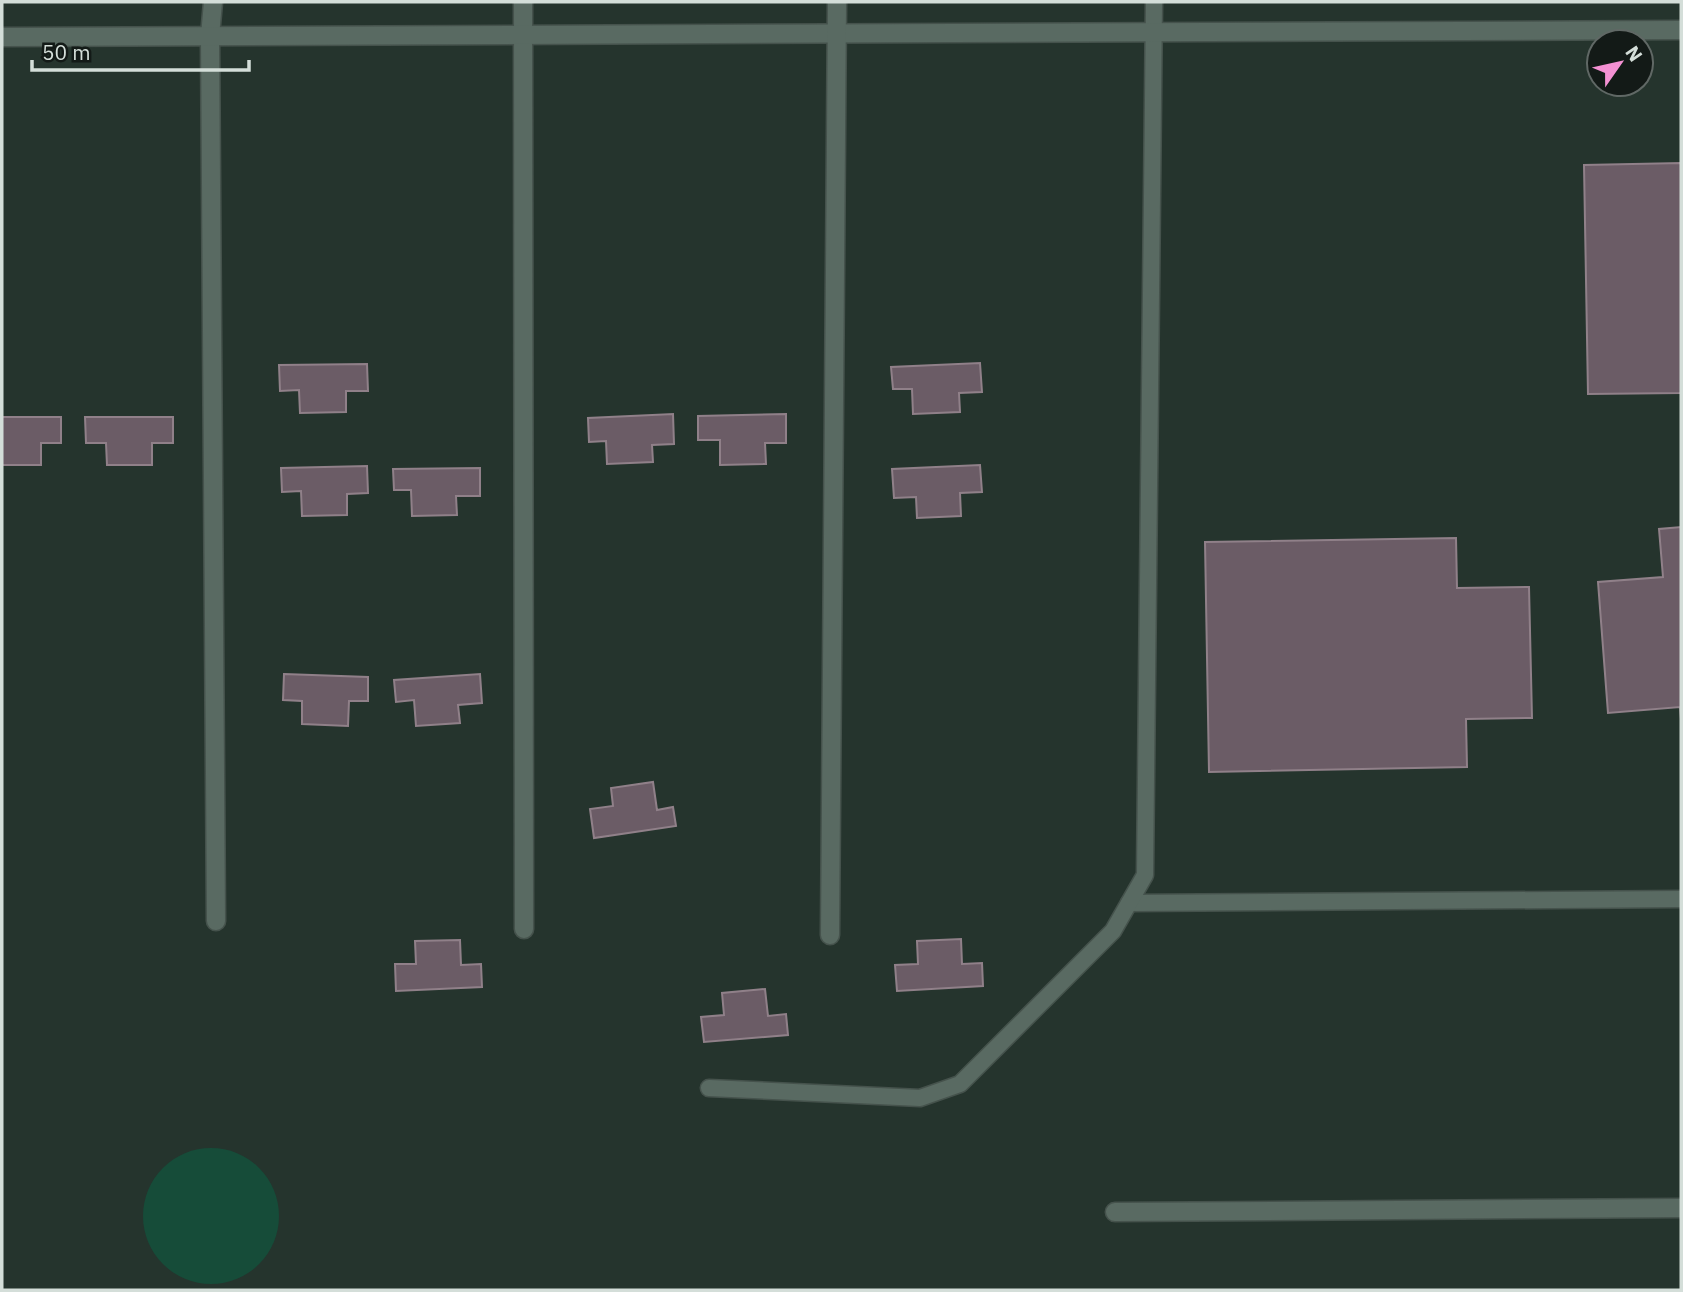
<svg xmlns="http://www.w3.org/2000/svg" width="1683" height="1292" font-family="'IBM Plex Sans',sans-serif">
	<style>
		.green { fill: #164c39 }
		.building { fill: #6b5c66; stroke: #908089; stroke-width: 2 }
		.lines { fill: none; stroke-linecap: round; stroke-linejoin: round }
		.lane-casing { stroke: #45524c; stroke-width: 19 }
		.street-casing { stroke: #45524c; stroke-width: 21 }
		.lane { stroke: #596a62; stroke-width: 16 }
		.street { stroke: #596a62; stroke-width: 18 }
	</style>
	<rect width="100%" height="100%" fill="#25342d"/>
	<circle class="green" cx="211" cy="1216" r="68"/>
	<g class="building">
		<polygon points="1681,163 1681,393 1588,394 1584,165"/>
		<polygon points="980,363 982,392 959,393 960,412 913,414 912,389 893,389 891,367"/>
		<polygon points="367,364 368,391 346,391 346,412 300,413 299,390 280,391 279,365"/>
		<polygon points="673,414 674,444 652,445 653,462 607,464 606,441 589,442 588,418"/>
		<polygon points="786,414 786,443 765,443 766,464 720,465 720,440 698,440 698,416"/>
		<polygon points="2,417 61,417 61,443 41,443 41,465 2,465"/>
		<polygon points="85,417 173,417 173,443 152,443 152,465 107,465 106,443 86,443"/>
		<polygon points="980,465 982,492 960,493 961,516 917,518 916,497 894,498 892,469"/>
		<polygon points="367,466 368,493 347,494 347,515 302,516 301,491 282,492 281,468"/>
		<polygon points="480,468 480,496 456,496 457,515 412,516 411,490 394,490 393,469"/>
		<polygon points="1681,527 1681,719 1680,707 1608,713 1598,582 1663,577 1659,529"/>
		<polygon points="1456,538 1457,588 1529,587 1532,718 1466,719 1467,767 1209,772 1205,542"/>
		<polygon points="284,674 368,677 368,701 349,701 348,726 302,724 302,701 283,700"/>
		<polygon points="480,674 482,703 458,705 460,723 416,726 414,700 396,702 394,680"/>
		<polygon points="653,782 657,810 673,807 676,826 594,838 590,809 613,806 611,788"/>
		<polygon points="961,939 962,964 982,963 983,986 897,991 895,965 918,964 917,941"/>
		<polygon points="460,940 461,965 481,964 482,987 396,991 395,964 416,964 415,941"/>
		<polygon points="765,989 768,1016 786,1014 788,1035 704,1042 701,1017 724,1015 722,993"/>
	</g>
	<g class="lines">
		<defs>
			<g id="lane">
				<polyline points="1129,903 1681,899"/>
				<polyline points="709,1088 920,1098 960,1084 1113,931 1145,875 1154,2"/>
			</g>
			<g id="street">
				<polyline points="213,2 210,36 216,921"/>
				<polyline points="523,2 524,929"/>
				<polyline points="2,37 1681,30"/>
				<polyline points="830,935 837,2"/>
				<polyline points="1115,1212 1681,1208"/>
			</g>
		</defs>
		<use href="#lane" class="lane-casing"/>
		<use href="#street" class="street-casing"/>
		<use href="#lane" class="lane"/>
		<use href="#street" class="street"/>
	</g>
	<rect width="1683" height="1292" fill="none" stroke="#d4ded9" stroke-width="7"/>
	<g transform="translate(1620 63) rotate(56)"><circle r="33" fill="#131a17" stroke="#606865" stroke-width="2"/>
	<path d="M0-5L12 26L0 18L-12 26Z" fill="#f491d3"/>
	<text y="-10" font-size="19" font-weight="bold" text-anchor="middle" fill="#d4ded9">N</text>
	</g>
	<path d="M32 60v10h217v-10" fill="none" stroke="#d4ded9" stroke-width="3.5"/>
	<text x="42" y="60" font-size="21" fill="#d4ded9" stroke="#131a17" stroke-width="5" paint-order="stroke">50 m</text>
</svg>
